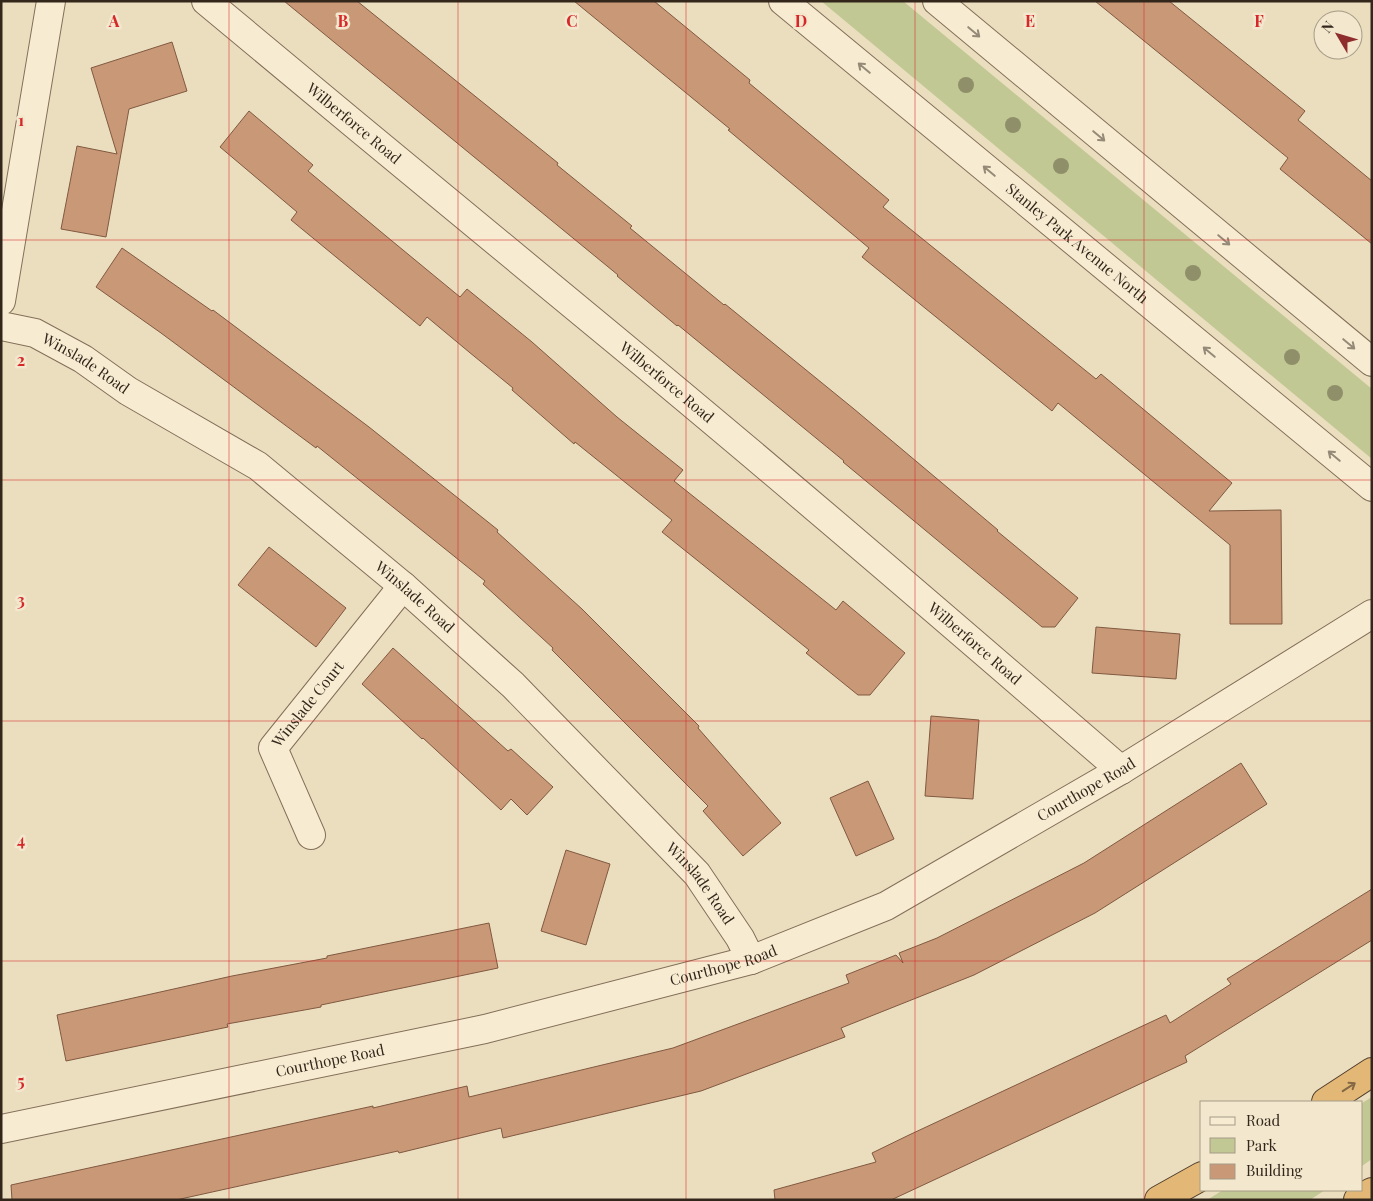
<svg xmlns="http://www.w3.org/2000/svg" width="1373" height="1201" font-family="'Playfair Display',serif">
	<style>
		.green { fill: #c2c894 }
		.building { fill: #c89877; stroke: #815940 }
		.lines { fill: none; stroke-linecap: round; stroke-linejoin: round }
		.minor-casing { stroke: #836f59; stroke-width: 30 }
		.trunk-casing { stroke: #513e2d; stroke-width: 30 }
		.minor { stroke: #f7ecd2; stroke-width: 28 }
		.trunk { stroke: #e3b876; stroke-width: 28 }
		.tree { fill: #8f8f6a }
		.oneway { stroke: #958a77 }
		.oneway2 { stroke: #826844 }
		.grid { fill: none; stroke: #d62828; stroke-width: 1; stroke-opacity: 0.55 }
		.labels { text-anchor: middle; stroke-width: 5; stroke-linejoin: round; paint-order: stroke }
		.street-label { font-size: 15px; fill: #33271c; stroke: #f3e8ce }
		.grid-label { font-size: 16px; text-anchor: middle; font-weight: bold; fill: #d62828; stroke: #f3e8ce; stroke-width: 5; stroke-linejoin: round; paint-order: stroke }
	</style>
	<rect width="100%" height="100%" fill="#ebdebf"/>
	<g class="green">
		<polygon points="821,1 903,1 1372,389 1372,459"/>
		<polygon points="1372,1097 1372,1159 1362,1166 1362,1103"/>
		<polygon points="1223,1190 1325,1190 1310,1200 1207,1200"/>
	</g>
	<g class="building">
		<polygon points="284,1 357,1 558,163 557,165 632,226 630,228 724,305 725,304 854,409 998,530 997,531 1078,598 1055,627 1042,627 843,462 844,461 678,325 677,326 617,276 618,275"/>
		<polygon points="574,1 654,1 750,80 749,83 889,200 883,207 1096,379 1101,374 1232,483 1209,511 1281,510 1282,624 1230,624 1230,545 1058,403 1052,411 862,257 869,248 728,130 730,129"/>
		<polygon points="1095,1 1169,1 1305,111 1298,120 1372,181 1372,244 1280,169 1288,158"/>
		<polygon points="172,42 187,91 129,109 106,237 61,229 77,146 117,154 91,68"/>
		<polygon points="249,111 313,165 308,171 386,236 460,297 467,289 532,342 617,417 683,470 674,481 836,610 843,601 905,653 870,695 858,695 806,653 809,650 662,532 672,520 575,442 574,444 512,390 513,388 469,352 427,317 420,326 291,220 297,212 220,147"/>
		<polygon points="122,248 212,311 213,310 369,427 498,530 497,532 582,609 699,726 698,728 781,823 743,856 703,811 708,806 552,650 553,648 483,584 485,581 317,446 316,448 161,333 96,287"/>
		<polygon points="269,547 346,608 316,647 238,585"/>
		<polygon points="1096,627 1180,634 1176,679 1092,673"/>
		<polygon points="393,648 508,751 511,749 553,787 527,815 511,799 501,810 423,738 422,739 362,684"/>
		<polygon points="931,716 979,720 973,799 925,796"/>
		<polygon points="1241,763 1267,804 1095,913 974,975 841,1028 845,1037 701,1091 503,1138 501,1128 399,1153 398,1151 176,1200 12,1200 11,1185 373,1106 373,1108 467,1086 469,1097 673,1048 849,983 846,975 896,955 903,963 899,953 937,938 1084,863"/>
		<polygon points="868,781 894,839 856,856 830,798"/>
		<polygon points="566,850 610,864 586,945 541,931"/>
		<polygon points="1372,889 1372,940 1185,1056 1187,1062 891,1200 775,1200 774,1190 876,1162 872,1153 909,1135 1166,1015 1170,1023 1231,984 1227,979"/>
		<polygon points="489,923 498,968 321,1005 321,1007 227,1024 228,1027 66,1061 57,1015 232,976 327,958 327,956"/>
	</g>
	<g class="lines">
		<defs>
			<g id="minor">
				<path id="s1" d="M206 1C341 114 478 226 613 338 785 480 953 625 1121 770"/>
				<path id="s2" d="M783 1 1372 487"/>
				<polyline points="937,1 1372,362"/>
				<polyline points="1,301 51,1"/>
				<path id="s3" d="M1 326 35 333 83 359 128 391 258 466 403 586 513 685 697 874 740 938 751 960"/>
				<path id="s4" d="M311 835 273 748 403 586"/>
				<path id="s5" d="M1 1129 485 1029 751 960 886 906 1121 770 1372 614"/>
			</g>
			<g id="trunk">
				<polyline points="1326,1102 1372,1072"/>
				<polyline points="1159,1200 1202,1176"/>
				<polyline points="1358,1200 1372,1192"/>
			</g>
		</defs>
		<use href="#minor" class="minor-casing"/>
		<use href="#trunk" class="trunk-casing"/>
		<use href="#minor" class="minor"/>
		<use href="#trunk" class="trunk"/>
	</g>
	<g class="tree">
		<circle cx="966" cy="85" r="8"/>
		<circle cx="1013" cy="125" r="8"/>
		<circle cx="1061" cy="166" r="8"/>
		<circle cx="1193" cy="273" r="8"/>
		<circle cx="1292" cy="357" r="8"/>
		<circle cx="1335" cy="393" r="8"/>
	</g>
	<defs><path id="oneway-shaft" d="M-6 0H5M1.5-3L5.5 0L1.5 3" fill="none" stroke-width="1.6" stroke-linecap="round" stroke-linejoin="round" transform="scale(1.25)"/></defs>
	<g class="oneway">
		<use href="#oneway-shaft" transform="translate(974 32) rotate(40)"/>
		<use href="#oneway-shaft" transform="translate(864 68) rotate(-140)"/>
		<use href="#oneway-shaft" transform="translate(1099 136) rotate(40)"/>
		<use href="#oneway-shaft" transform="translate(989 171) rotate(-140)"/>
		<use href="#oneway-shaft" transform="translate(1224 240) rotate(40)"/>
		<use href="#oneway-shaft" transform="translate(1349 344) rotate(40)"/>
		<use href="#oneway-shaft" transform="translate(1209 352) rotate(-140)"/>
		<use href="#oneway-shaft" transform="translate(1334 456) rotate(-140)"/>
	</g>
	<use class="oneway2" href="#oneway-shaft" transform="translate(1349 1087) rotate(-33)"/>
	<path class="grid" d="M229 1V1200M458 1V1200M686 1V1200M915 1V1200M1144 1V1200M1 240H1372M1 480H1372M1 721H1372M1 961H1372"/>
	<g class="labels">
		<g class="street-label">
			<text dy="5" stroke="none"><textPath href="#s1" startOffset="192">Wilberforce Road</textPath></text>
			<text dy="5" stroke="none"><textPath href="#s2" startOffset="381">Stanley Park Avenue North</textPath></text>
			<text dy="5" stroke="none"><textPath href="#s3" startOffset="94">Winslade Road</textPath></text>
			<text dy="5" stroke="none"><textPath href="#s1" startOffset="598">Wilberforce Road</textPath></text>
			<text dy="5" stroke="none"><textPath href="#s3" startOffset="499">Winslade Road</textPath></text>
			<text dy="5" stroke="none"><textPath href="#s1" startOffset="1002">Wilberforce Road</textPath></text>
			<text dy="5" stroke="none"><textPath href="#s4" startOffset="151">Winslade Court</textPath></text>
			<text dy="5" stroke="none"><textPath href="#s5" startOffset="1146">Courthope Road</textPath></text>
			<text dy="5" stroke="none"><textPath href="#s3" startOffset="904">Winslade Road</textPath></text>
			<text dy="5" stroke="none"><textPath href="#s5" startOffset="741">Courthope Road</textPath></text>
			<text dy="5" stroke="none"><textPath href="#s5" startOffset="336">Courthope Road</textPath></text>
		</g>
	</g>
	<g class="grid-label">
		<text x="114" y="27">A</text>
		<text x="343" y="27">B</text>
		<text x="572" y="27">C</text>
		<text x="801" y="27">D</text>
		<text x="1030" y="27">E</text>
		<text x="1259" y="27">F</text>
		<text x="21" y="126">1</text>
		<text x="21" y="366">2</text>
		<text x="21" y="606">3</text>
		<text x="21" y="846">4</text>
		<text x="21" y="1087">5</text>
	</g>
	<rect width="1373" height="1201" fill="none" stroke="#33271c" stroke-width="5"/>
	<rect x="1200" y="1101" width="162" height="90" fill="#f3e8ce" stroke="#a69b87"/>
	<rect x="1210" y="1117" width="25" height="8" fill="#f7ecd2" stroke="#a69b87"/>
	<text x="1246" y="1126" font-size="15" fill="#33271c">Road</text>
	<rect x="1210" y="1138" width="25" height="15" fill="#c2c894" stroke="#a69b87"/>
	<text x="1246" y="1151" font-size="15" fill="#33271c">Park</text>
	<rect x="1210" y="1164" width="25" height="15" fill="#c89877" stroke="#a69b87"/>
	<text x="1246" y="1176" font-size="15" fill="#33271c">Building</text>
	<g transform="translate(1338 35) rotate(308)"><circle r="24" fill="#f3e8ce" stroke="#a69b87"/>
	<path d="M0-4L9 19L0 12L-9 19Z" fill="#8f2c2c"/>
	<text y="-8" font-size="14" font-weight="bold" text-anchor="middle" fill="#33271c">N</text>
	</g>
</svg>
